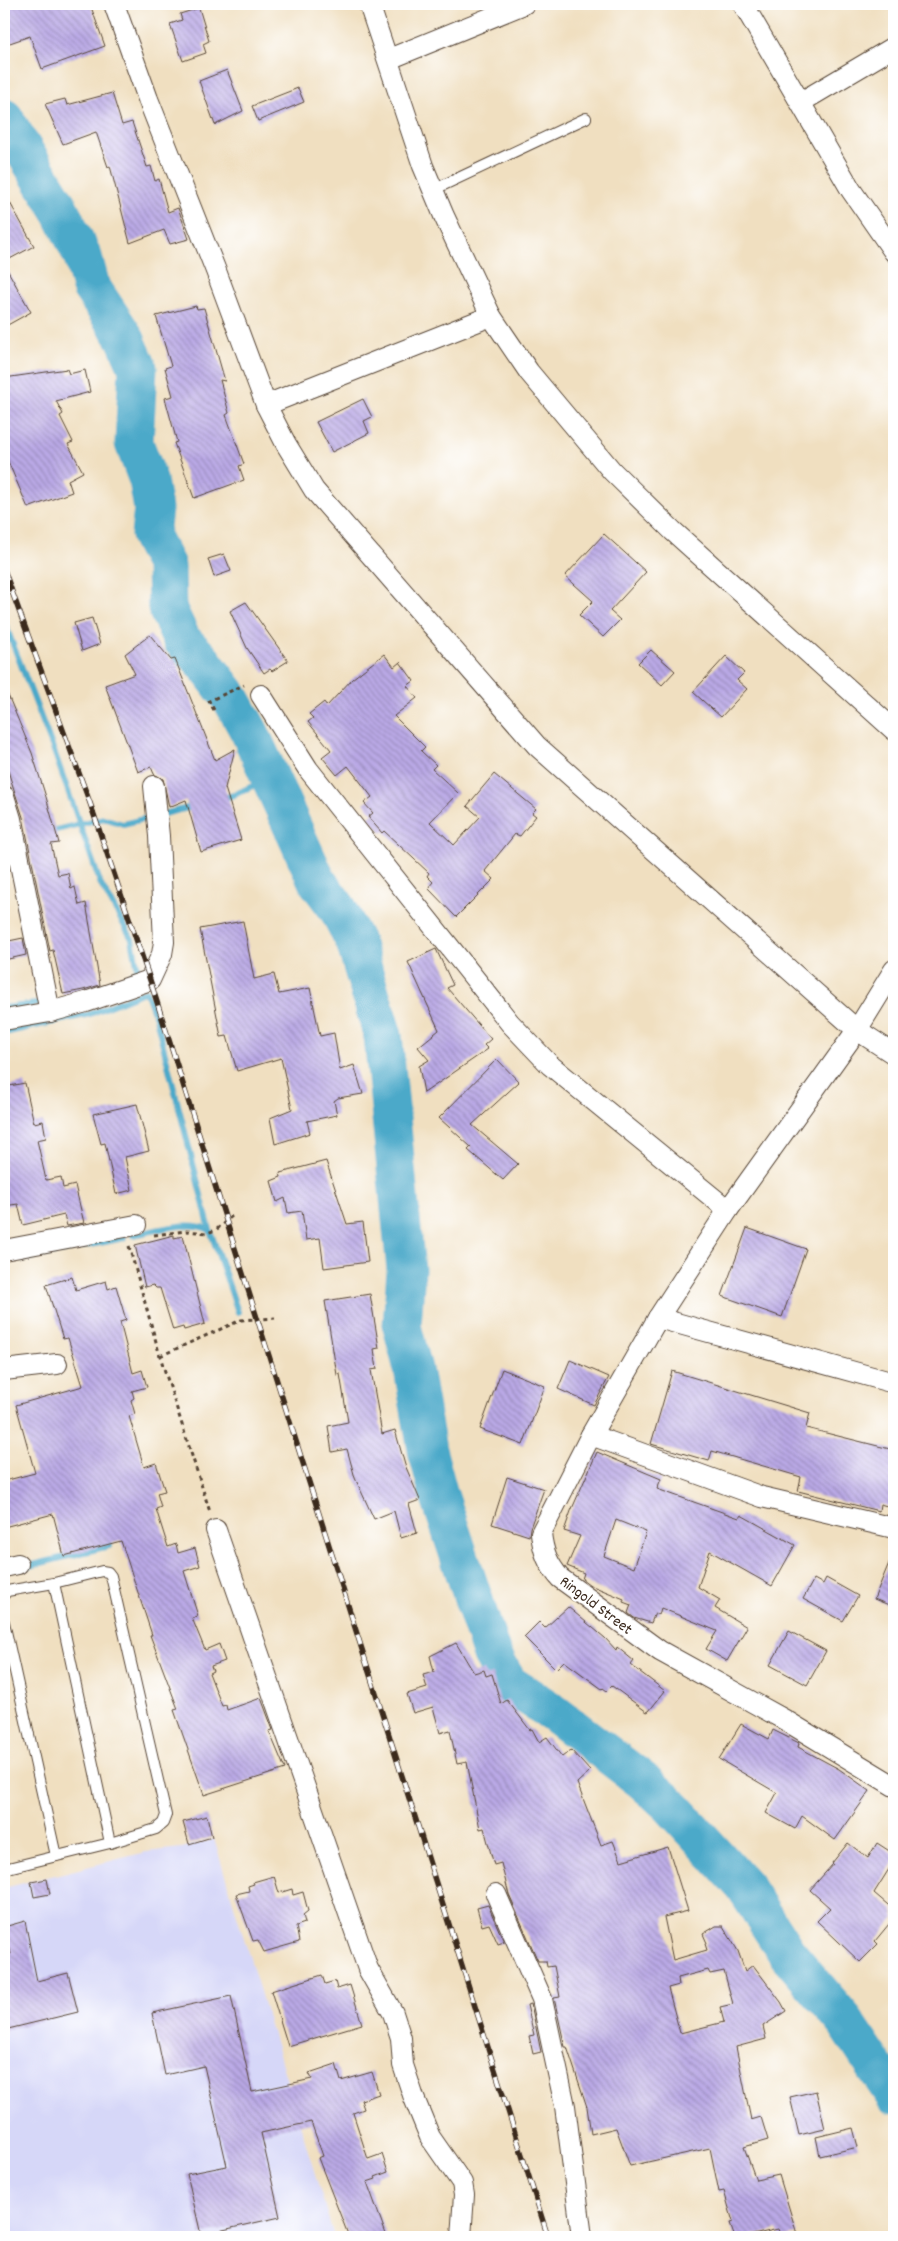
<svg xmlns="http://www.w3.org/2000/svg" width="898" height="2241" font-family="Dekko,sans-serif">
	<style>
		.built { fill: #d6d7f8 }
		.lines { fill: none; stroke-linecap: round; stroke-linejoin: round }
		.stream { stroke: #4ba9c9; stroke-width: 6 }
		.river { stroke: #4ba9c9; stroke-width: 39 }
		.building { fill: url(#building-back-hatch); fill-rule: evenodd }
		.service-casing { stroke: #564536; stroke-width: 12 }
		.minor-casing { stroke: #564536; stroke-width: 22 }
		.path { stroke: #564536; stroke-width: 3; stroke-dasharray: 4 4; stroke-linecap: butt }
		.service { stroke: #fff; stroke-width: 10 }
		.minor { stroke: #fff; stroke-width: 20 }
		.rail-casing { stroke: #3b2a1e; stroke-width: 5.5 }
		.rail { stroke: #fff; stroke-width: 4; stroke-dasharray: 11; stroke-linecap: butt }
		.labels { text-anchor: middle; stroke-width: 4.5; stroke-linejoin: round; paint-order: stroke }
		.street-label { font-size: 16px; fill: #3b2a1e; stroke: #fff }
	</style>
	<defs>
		<pattern id="building-back-hatch" width="6" height="6" patternUnits="userSpaceOnUse" patternTransform="scale(1.25)"><rect width="6" height="6" fill="#baa9e6"/><path d="M-1 5l2 2M0 0l6 6M5-1l2 2" fill="none" stroke="#988aba"/></pattern>
	</defs>
	<rect width="100%" height="100%" fill="#fff"/>
	<filter id="ink" filterUnits="userSpaceOnUse"><feTurbulence type="fractalNoise" baseFrequency=".02" numOctaves="2"/><feDisplacementMap in="SourceGraphic" scale="10" xChannelSelector="R" yChannelSelector="G"/><feConvolveMatrix kernelMatrix="1 2 1 2 8 2 1 2 1" color-interpolation-filters="sRGB"/></filter>
	<filter id="wash" filterUnits="userSpaceOnUse"><feTurbulence type="fractalNoise" baseFrequency=".0096" numOctaves="4" result="noise"/><feDisplacementMap in="SourceGraphic" scale="20" xChannelSelector="R" yChannelSelector="G"/><feGaussianBlur stdDeviation="1.12" result="paint"/><feColorMatrix in="noise" values="0 0 0 0 0 0 0 0 0 0 0 0 0 0 0 0 0 1.4 0 .05"/><feComposite in="paint" operator="in"/></filter>
	<g filter="url(#wash)">
		<rect width="100%" height="100%" fill="#f0dfc0"/>
		<polygon class="built" points="214,1839 334,2237 4,2237 4,1888 146,1852 182,1848"/>
		<g class="lines">
			<g class="stream">
				<polyline points="4,621 54,751 101,885 132,939 138,970 119,982"/>
				<polyline points="220,799 234,795 271,777"/>
				<polyline points="48,832 104,818 123,824 196,806"/>
				<polyline points="4,1008 45,1003"/>
				<polyline points="4,1033 90,1014 146,991 156,1018 210,1230 238,1312"/>
				<path d="M133 1235C156 1231 188 1219 210 1230"/>
				<polyline points="23,1259 124,1238"/>
				<polyline points="21,1568 109,1546"/>
			</g>
			<polyline class="river" points="4,118 59,208 83,257 91,287 125,338 138,368 134,443 148,480 153,509 150,535 166,566 167,608 182,640 201,659 232,700 250,733 317,881 338,909 355,942 383,1036 406,1270 402,1326 413,1369 427,1450 439,1495 492,1655 509,1684 551,1711 643,1781 668,1803 695,1832 744,1886 787,1953 845,2021 894,2095"/>
		</g>
		<g id="blocks">
			<g class="building">
				<polygon points="4,4 90,4 105,46 42,69 30,36 4,45"/>
				<polygon points="199,8 209,41 203,44 206,53 183,61 170,24 182,20 180,14"/>
				<polygon points="227,70 243,111 215,125 199,81"/>
				<polygon points="298,88 304,102 258,121 252,106"/>
				<polygon points="112,93 122,125 132,122 147,167 151,166 155,181 159,179 168,212 178,208 189,239 170,244 164,230 130,243 110,166 108,167 96,132 63,144 45,104 65,99 67,105"/>
				<polygon points="4,192 34,246 4,262"/>
				<polygon points="4,264 31,312 4,327"/>
				<polygon points="196,306 197,309 204,308 225,381 220,380 229,413 226,415 244,464 239,466 244,480 194,498 174,443 177,442 165,398 173,396 165,368 171,366 156,316"/>
				<polygon points="67,369 69,374 85,370 90,392 56,401 63,414 60,416 73,442 68,444 83,472 68,480 72,492 28,508 4,452 4,378"/>
				<polygon points="363,399 372,417 364,421 369,433 332,452 316,422"/>
				<polygon points="604,534 646,572 610,611 620,620 603,637 579,615 593,601 565,576"/>
				<polygon points="224,554 231,571 214,577 208,559"/>
				<polygon points="246,602 288,661 272,671 270,669 264,673 247,648 230,611"/>
				<polygon points="92,618 100,644 82,651 74,623"/>
				<polygon points="150,635 171,660 175,659 215,760 235,749 225,788 241,840 201,852 186,800 169,807 163,779 154,774 151,767 138,772 105,685 135,674 125,654"/>
				<polygon points="651,650 675,671 662,685 638,663"/>
				<polygon points="384,654 394,667 400,662 414,681 407,686 417,698 394,716 425,747 421,751 436,765 432,769 458,793 430,822 454,845 480,817 467,806 494,774 536,809 532,813 536,816 520,836 515,834 485,871 494,879 456,917 428,888 433,882 427,876 429,873 384,831 382,833 368,817 373,813 364,803 372,797 348,766 337,775 322,757 331,750 308,722 313,718 309,714 324,702 327,706 352,679"/>
				<polygon points="726,656 744,673 737,680 747,689 721,717 693,692"/>
				<polygon points="4,688 5,688 32,753 46,797 59,843 51,844 58,875 68,873 71,889 75,887 79,905 86,903 100,985 83,990 63,994 53,950 50,951 23,817 4,759"/>
				<polygon points="243,921 254,979 274,974 279,994 310,988 320,1036 334,1033 340,1070 354,1065 363,1094 338,1098 334,1101 337,1115 307,1121 310,1133 275,1144 270,1118 292,1109 281,1058 237,1071 227,1036 221,1037 200,929"/>
				<polygon points="23,938 26,955 4,960 4,942"/>
				<polygon points="436,949 453,985 447,988 491,1039 484,1045 488,1049 424,1093 419,1066 429,1060 418,1047 439,1030 408,962"/>
				<polygon points="497,1059 519,1082 472,1125 518,1164 503,1180 468,1150 471,1147 439,1118"/>
				<polygon points="25,1083 34,1123 43,1121 46,1138 37,1140 46,1180 61,1177 63,1188 75,1185 84,1223 67,1226 64,1215 23,1225 18,1204 4,1206 4,1087"/>
				<polygon points="137,1104 149,1151 125,1157 132,1190 116,1194 105,1143 101,1144 93,1114"/>
				<polygon points="326,1161 347,1224 363,1222 368,1262 324,1268 320,1238 306,1240 302,1211 288,1213 285,1198 277,1202 271,1181 281,1177 280,1173"/>
				<polygon points="747,1228 806,1249 782,1317 722,1296"/>
				<polygon points="174,1235 174,1238 183,1236 205,1324 184,1330 183,1327 173,1330 160,1288 156,1288 153,1285 145,1287 135,1245"/>
				<polygon points="72,1277 76,1290 106,1281 108,1289 116,1286 126,1320 120,1322 133,1373 142,1370 147,1387 132,1391 134,1398 131,1400 135,1414 129,1416 144,1467 156,1463 162,1482 165,1491 157,1493 161,1507 156,1509 168,1547 176,1544 178,1553 195,1548 200,1566 184,1571 198,1616 192,1618 205,1650 219,1644 225,1661 211,1666 213,1671 209,1673 222,1706 226,1705 227,1710 261,1698 273,1730 269,1731 285,1769 204,1795 174,1710 178,1709 150,1635 152,1635 121,1541 64,1556 53,1514 4,1527 4,1481 35,1473 16,1405 83,1386 68,1338 63,1339 46,1285"/>
				<polygon points="370,1294 379,1348 374,1349 377,1369 371,1370 382,1434 395,1430 405,1465 420,1500 409,1504 417,1533 401,1538 394,1511 374,1519 355,1478 347,1449 332,1452 328,1426 348,1422 340,1374 337,1375 325,1301"/>
				<polygon points="570,1360 609,1377 594,1405 558,1389"/>
				<polygon points="502,1369 545,1386 523,1445 480,1429"/>
				<polygon points="672,1371 810,1413 806,1428 894,1450 894,1508 880,1504 879,1511 798,1491 801,1477 712,1451 709,1461 651,1444"/>
				<path d="M597 1452 661 1479 657 1489 739 1518 741 1515 795 1545 772 1586 710 1551 698 1587 720 1600 715 1608 747 1627 727 1661 706 1649 717 1631 661 1608 659 1615 655 1613 651 1623 634 1618 628 1613 631 1605 623 1602 624 1599 590 1585 582 1579 584 1573 567 1566 580 1536 564 1531 571 1511ZM616 1520 646 1532 634 1568 604 1556Z"/>
				<polygon points="507,1477 544,1489 530,1528 529,1536 492,1524"/>
				<polygon points="894,1551 894,1607 874,1599"/>
				<polygon points="826,1578 858,1596 843,1621 803,1599 814,1579 823,1584"/>
				<polygon points="568,1607 605,1638 616,1650 617,1647 634,1661 631,1665 665,1691 649,1711 647,1712 612,1686 607,1691 603,1688 602,1689 564,1661 556,1669 524,1637 539,1622 545,1628"/>
				<polygon points="789,1631 826,1651 807,1685 770,1665"/>
				<path d="M456 1643 474 1673 484 1670 486 1676 492 1674 501 1704 507 1700 530 1730 532 1729 539 1742 547 1737 562 1757 571 1750 590 1771 577 1783 601 1845 613 1841 621 1861 668 1847 688 1911 664 1917 673 1960 707 1950 705 1944 707 1943 703 1934 716 1926H723L738 1951 745 1971 753 1965 781 2002 786 2011 763 2026 766 2039 736 2047 751 2120 761 2117 768 2140 744 2147 756 2180 779 2175 797 2234 781 2237 778 2229 745 2237H735L730 2223 733 2222 724 2191 719 2192 710 2148 630 2166 616 2128 591 2134 587 2107 567 2047H565L554 1998 560 1997 554 1966 547 1967 546 1961H538L509 1895 501 1863 494 1865 484 1828 480 1829 467 1762 457 1764 450 1730 440 1733 433 1707 413 1713 407 1694 427 1688 423 1675 434 1672 430 1656ZM708 1970 710 1974 724 1971 733 2004 720 2007 724 2022 680 2033 668 1988 679 1985 678 1978Z"/>
				<polygon points="741,1724 769,1739 773,1730 799,1743 798,1747 839,1769 870,1791 835,1840 802,1816 795,1829 766,1813 777,1793 719,1759"/>
				<polygon points="207,1816 212,1837 189,1844 183,1822"/>
				<polygon points="848,1843 868,1858 877,1843 894,1854 894,1861 874,1893 894,1910 894,1918 875,1941 878,1944 860,1962 817,1921 830,1908 810,1890 833,1864 832,1863"/>
				<polygon points="274,1876 279,1893 292,1889 293,1895 303,1892 308,1911 303,1915 305,1923 296,1926 299,1942 264,1952 258,1940 253,1941 236,1894 249,1891 248,1886 254,1884 253,1882"/>
				<polygon points="47,1879 50,1894 34,1897 31,1882"/>
				<polygon points="488,1905 504,1942 498,1944 489,1924 482,1926 477,1908"/>
				<polygon points="25,1921 37,1981 68,1973 78,2012 4,2030 4,1955 11,1954 4,1927"/>
				<polygon points="322,1975 325,1984 335,1981 337,1989 350,1985 362,2024 288,2046 271,1991"/>
				<polygon points="231,1996 252,2092 312,2079 309,2073 336,2064 341,2081 372,2072 379,2094 361,2100 364,2109 353,2113 368,2159 382,2154 388,2172 375,2177 376,2179 367,2182 387,2237 349,2237 318,2158 323,2156 311,2122 261,2133 280,2217 201,2235 187,2174 227,2166 204,2066 165,2075 152,2013"/>
				<polygon points="531,2004 541,2052 533,2054 529,2036 534,2035 527,2005"/>
				<polygon points="816,2091 825,2129 799,2135 790,2097"/>
				<polygon points="853,2128 858,2147 820,2156 816,2137"/>
			</g>
		</g>
	</g>
	<g filter="url(#ink)">
		<use href="#blocks" fill-opacity="0" stroke="#564536" stroke-width="1"/>
		<g class="lines">
			<defs>
				<g id="service">
					<polyline points="433,190 586,118"/>
					<polyline points="54,1583 110,1843"/>
					<polyline points="4,1595 7,1591 54,1583 102,1571 108,1572 111,1576 166,1815 163,1823 156,1829 110,1843 4,1869"/>
					<polyline points="4,1622 56,1856"/>
				</g>
				<g id="minor">
					<polyline points="114,4 148,99 216,271 266,405 286,444 314,490 537,746 857,1030 894,1054"/>
					<polyline points="369,4 423,166 444,216 491,316 529,372 612,471 673,531 894,730"/>
					<polyline points="743,4 851,190 894,252"/>
					<polyline points="389,59 524,4"/>
					<polyline points="801,102 894,47"/>
					<polyline points="266,405 491,316"/>
					<polyline points="261,695 308,769 510,1023 550,1065 728,1210"/>
					<polyline points="4,796 11,819 50,1012"/>
					<path d="M894 970 857 1030 728 1210 658 1318 591 1435 541 1533C543 1552 548 1564 560 1578L660 1651 785 1720 894 1786"/>
					<polyline points="4,1020 50,1012 86,1002 150,980 162,954 164,942 159,836 154,786"/>
					<polyline points="4,1250 136,1225"/>
					<polyline points="658,1318 894,1383"/>
					<polyline points="4,1370 57,1364"/>
					<polyline points="591,1435 762,1497 894,1528"/>
					<polyline points="216,1530 368,1969 393,2013 401,2038 403,2065 414,2098 430,2137 462,2183 464,2195 461,2237"/>
					<polyline points="4,1567 18,1564"/>
					<polyline points="496,1894 542,1999 565,2106 582,2237"/>
				</g>
			</defs>
			<use href="#service" class="service-casing"/>
			<use href="#minor" class="minor-casing"/>
			<g class="path">
				<polyline points="214,710 209,701 244,685"/>
				<polyline points="154,1235 186,1231 207,1233 216,1230 232,1216"/>
				<polyline points="129,1246 160,1356 210,1512"/>
				<polyline points="160,1356 241,1320 275,1318"/>
			</g>
			<use href="#service" class="service"/>
			<use href="#minor" class="minor"/>
			<defs>
				<polyline id="rail" points="4,570 90,803 150,980 548,2237"/>
			</defs>
			<use href="#rail" class="rail-casing"/>
			<use href="#rail" class="rail"/>
		</g>
	</g>
	<g class="labels">
		<g class="street-label">
			<text transform="translate(597 1604) rotate(37)" y="6">Ringold Street</text>
		</g>
	</g>
	<rect width="898" height="2241" fill="none" stroke="#fff" stroke-width="20"/>
</svg>
